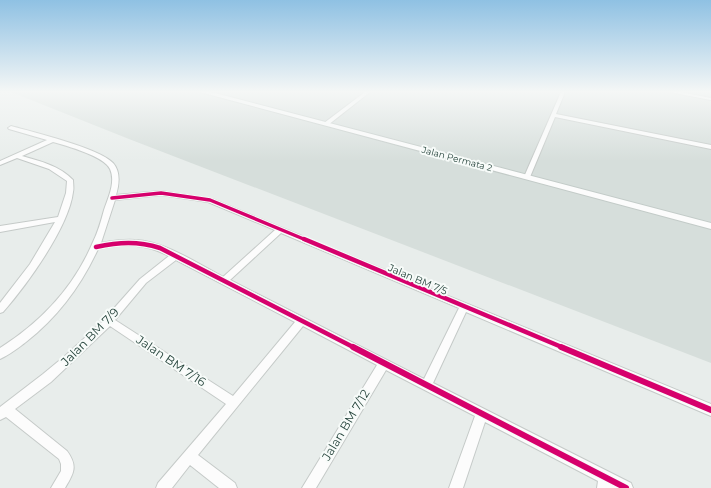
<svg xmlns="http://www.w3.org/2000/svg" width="711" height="488" font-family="Montserrat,sans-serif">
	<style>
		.built { fill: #d6dedb }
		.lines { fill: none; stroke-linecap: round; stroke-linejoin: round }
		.street-casing { stroke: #c5cac8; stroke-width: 2 }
		.secondary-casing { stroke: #c3cbc8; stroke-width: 2 }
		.street { fill: #fcfcfc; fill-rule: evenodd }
		.secondary { fill: #fcfcfc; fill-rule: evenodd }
		.cycleway-far2-casing { stroke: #f7fbf9; stroke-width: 5.5 }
		.cycleway-far1-casing { stroke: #f7fbf9; stroke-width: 7 }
		.cycleway-casing { stroke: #f7fbf9; stroke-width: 8 }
		.cycleway-far2 { stroke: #d6006c; stroke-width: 3.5 }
		.cycleway-far1 { stroke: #d6006c; stroke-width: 4.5 }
		.cycleway { stroke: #d6006c; stroke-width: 6 }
		.labels { text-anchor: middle; stroke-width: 4; stroke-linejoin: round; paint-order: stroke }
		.far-street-label { font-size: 9px; fill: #24423a; stroke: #f7fbf9 }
		.street-label { font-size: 10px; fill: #24423a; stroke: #f7fbf9 }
		.near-street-label { font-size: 12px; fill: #24423a; stroke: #f7fbf9 }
	</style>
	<rect width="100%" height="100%" fill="#e8edeb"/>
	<polygon class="built" points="11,92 711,92 711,363 129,139"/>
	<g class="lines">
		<defs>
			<g id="street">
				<polygon points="365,92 370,92 328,125 324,125 324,123"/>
				<polygon points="561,92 565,92 556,114 711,145 711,149 555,117 530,177 527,179 525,178 524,177"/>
				<polygon points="669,92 680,92 711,98 711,100"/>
				<path d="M11 126C33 132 99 148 113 163 121 172 119 185 116 195L161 191 212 199 711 404V416L466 312 433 383 631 483 633 488H597L598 481 485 422 463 488H449L475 416 386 370 316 488H302L377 365 303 326 198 455 235 483 237 488H219L190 465 172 488H156L158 483 226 404 110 326 51 382 15 409 67 451C78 466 74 473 65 488H51L61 471V464L59 459 6 417 0 420V407L43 374 66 355 101 323 140 279 169 256C144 243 125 244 98 249 81 286 58 317 26 342 18 348 9 355 0 359V348C41 322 74 287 93 242 98 232 101 221 104 210 108 198 116 182 110 169 104 156 67 146 53 142L22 156C40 161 60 166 73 180 73 184 74 188 73 192 69 227 26 286 3 312L0 313V303L30 264 55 222 0 232V226L58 217 66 193 67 181 49 169 17 158 0 165V161L47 140 9 129 8 128ZM161 195 208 202 275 230 223 277C197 263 164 241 135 240 123 239 112 241 101 243L115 200ZM281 233 459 308 424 379 230 280ZM176 260 295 322 233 396 115 320 146 283Z"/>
			</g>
			<polygon id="secondary" points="200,92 211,92 711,223 711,229"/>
		</defs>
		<use href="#street" class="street-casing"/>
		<use href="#secondary" class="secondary-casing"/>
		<use href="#street" class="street"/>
		<use href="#secondary" class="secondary"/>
		<defs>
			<polyline id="cycleway-far2" points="112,198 161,193 210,200 306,240"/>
			<g id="cycleway-far1">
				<polyline points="304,239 564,348"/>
				<path d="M96 247C119 242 138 241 160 248L355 348"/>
			</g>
			<g id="cycleway">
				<polyline points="353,347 626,488"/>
				<polyline points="561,347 711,410"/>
			</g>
		</defs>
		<use href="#cycleway-far2" class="cycleway-far2-casing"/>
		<use href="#cycleway-far1" class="cycleway-far1-casing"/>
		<use href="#cycleway" class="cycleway-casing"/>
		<use href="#cycleway-far2" class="cycleway-far2"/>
		<use href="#cycleway-far1" class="cycleway-far1"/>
		<use href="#cycleway" class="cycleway"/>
	</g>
	<linearGradient id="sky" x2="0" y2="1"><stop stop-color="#8fc1e3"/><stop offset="0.57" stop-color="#f5f7f6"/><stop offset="1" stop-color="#f5f7f6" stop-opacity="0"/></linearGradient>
	<rect width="711" height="161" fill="url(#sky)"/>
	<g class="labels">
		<g class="far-street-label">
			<text transform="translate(457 159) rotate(15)" y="3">Jalan Permata 2</text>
		</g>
		<g class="street-label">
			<text transform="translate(418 279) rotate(23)" y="4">Jalan BM 7/5</text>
		</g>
		<g class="near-street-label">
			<text transform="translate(90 337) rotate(-45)" y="4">Jalan BM 7/9</text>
			<text transform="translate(171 361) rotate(34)" y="4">Jalan BM 7/16</text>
			<text transform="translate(346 425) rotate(-59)" y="4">Jalan BM 7/12</text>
		</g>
	</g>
</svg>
